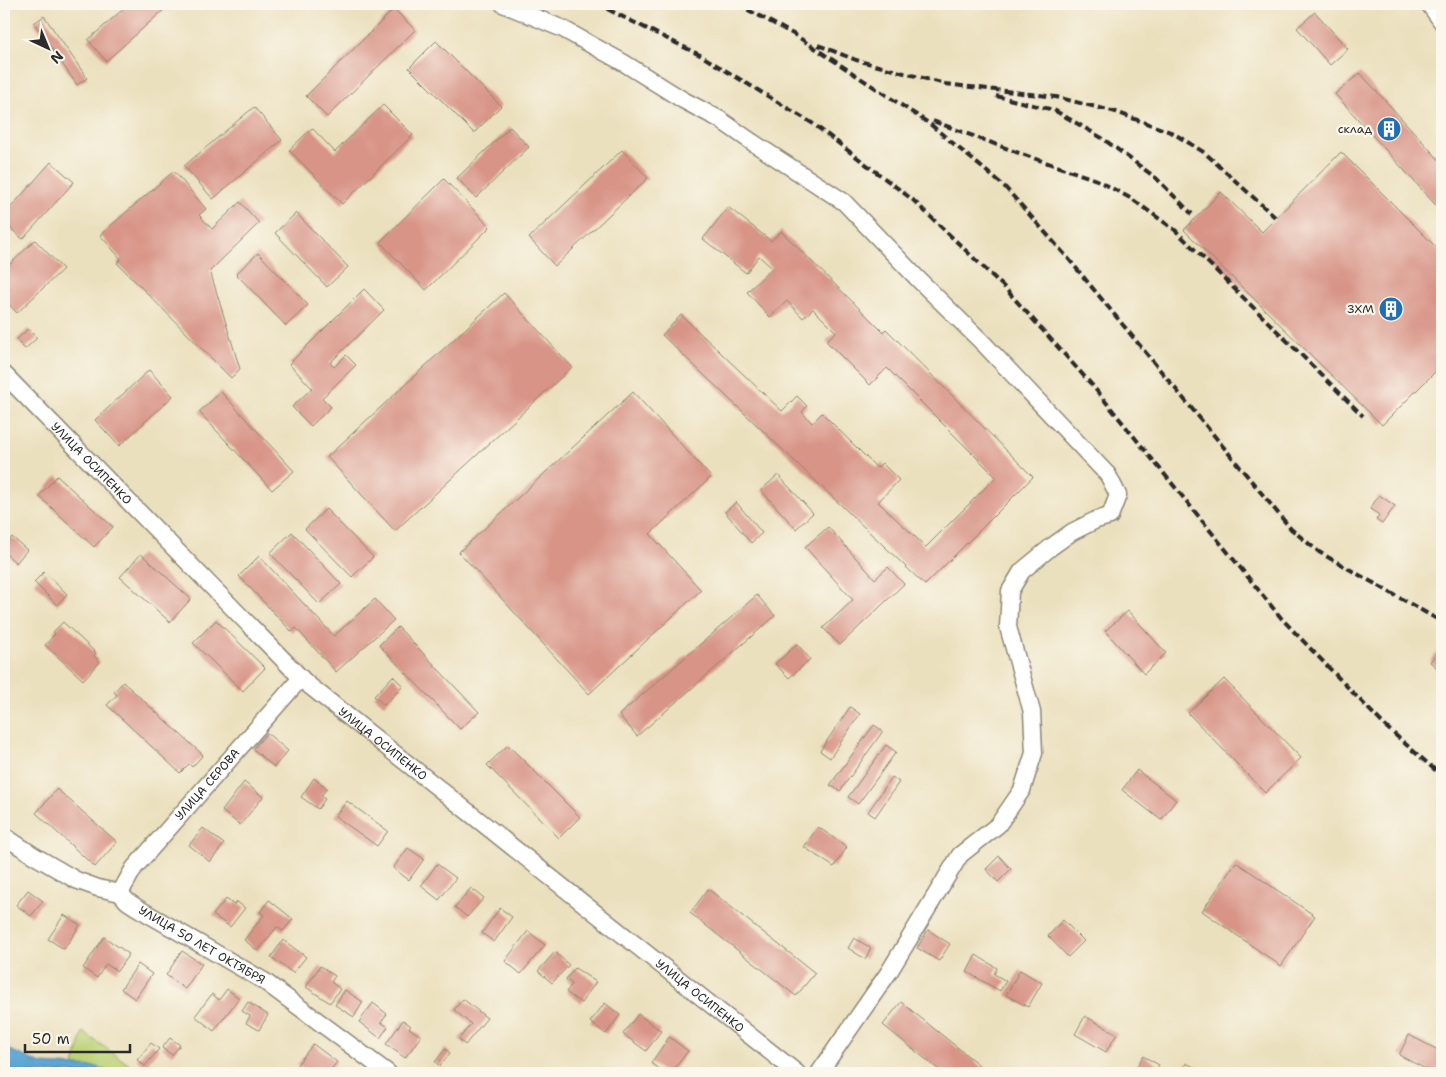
<svg xmlns="http://www.w3.org/2000/svg" width="1446" height="1077" font-family="'Shantell Sans',sans-serif">
	<style>
		.green { fill: #bbd277; stroke: #737e51 }
		.water { fill: #5da6d4; stroke: #446880 }
		.building { fill: #d89487 }
		.lines { fill: none; stroke-linecap: round; stroke-linejoin: round }
		.street-casing { stroke: #8b8674; stroke-width: 19 }
		.street { stroke: #fff; stroke-width: 16 }
		.rail { stroke: #2b2b2b; stroke-width: 4; stroke-dasharray: 8 4; stroke-linecap: butt }
		.labels { text-anchor: middle; stroke-width: 4.5; stroke-linejoin: round; paint-order: stroke }
		.poi-label { font-size: 12px; fill: #2b2b2b; stroke: #fbf7ec; text-anchor: end }
		.street-label { font-size: 12px; fill: #2b2b2b; stroke: #fbf7ec }
	</style>
	<rect width="100%" height="100%" fill="#fbf7ec"/>
	<filter id="ink" filterUnits="userSpaceOnUse"><feTurbulence type="fractalNoise" baseFrequency=".02" numOctaves="2"/><feDisplacementMap in="SourceGraphic" scale="10" xChannelSelector="R" yChannelSelector="G"/><feConvolveMatrix kernelMatrix="1 2 1 2 8 2 1 2 1" color-interpolation-filters="sRGB"/></filter>
	<filter id="wash" filterUnits="userSpaceOnUse"><feTurbulence type="fractalNoise" baseFrequency=".0096" numOctaves="4" result="noise"/><feDisplacementMap in="SourceGraphic" scale="20" xChannelSelector="R" yChannelSelector="G"/><feGaussianBlur stdDeviation="1.12" result="paint"/><feColorMatrix in="noise" values="0 0 0 0 0 0 0 0 0 0 0 0 0 0 0 0 0 1.4 0 .05"/><feComposite in="paint" operator="in"/></filter>
	<g filter="url(#wash)">
		<rect width="100%" height="100%" fill="#ebe0be"/>
		<polygon class="green" points="83,1032 141,1073 72,1073"/>
		<polygon class="water" points="4,1048 8,1049 41,1064 97,1067 113,1073 4,1073"/>
		<g id="blocks">
			<g class="building">
				<polygon points="129,4 166,4 168,6 106,61 88,40"/>
				<polygon points="394,9 415,30 327,117 306,96"/>
				<polygon points="1315,12 1348,49 1330,65 1297,28"/>
				<polygon points="44,16 87,78 77,85 34,23"/>
				<polygon points="436,41 501,106 474,133 409,68"/>
				<polygon points="1360,73 1442,163 1442,212 1335,94"/>
				<polygon points="383,105 413,135 342,204 289,150 312,128 335,152"/>
				<polygon points="254,107 282,140 213,199 184,166"/>
				<polygon points="510,127 529,147 476,198 457,178"/>
				<polygon points="622,150 648,178 555,266 529,238"/>
				<polygon points="1341,152 1442,253 1442,365 1382,425 1184,230 1221,192 1262,232"/>
				<polygon points="51,162 74,182 23,239 4,223 4,215"/>
				<polygon points="174,171 206,209 199,215 212,229 240,202 259,223 210,271 240,369 231,378 117,263 121,259 100,235"/>
				<polygon points="444,179 490,227 426,290 380,242"/>
				<polygon points="728,207 771,241 781,231 883,332 886,329 1033,477 925,585 662,335 681,315 782,411 797,396 807,406 802,412 812,423 822,413 877,468 882,463 899,480 878,502 926,547 996,477 887,368 870,385 826,341 836,332 813,309 803,318 787,301 770,317 747,292 772,268 759,256 746,273 703,239"/>
				<polygon points="296,213 348,267 327,287 275,233"/>
				<polygon points="35,240 63,269 17,313 4,299 4,270"/>
				<polygon points="258,253 308,305 286,326 236,274"/>
				<polygon points="364,289 384,310 330,363 334,367 346,355 356,365 322,398 331,407 311,426 292,407 312,388 289,364"/>
				<polygon points="504,293 572,367 395,531 327,457"/>
				<polygon points="28,329 37,338 25,349 16,340"/>
				<polygon points="149,370 173,396 119,446 95,420"/>
				<polygon points="221,392 294,471 272,490 199,412"/>
				<polygon points="633,392 711,477 650,534 701,590 589,694 459,552"/>
				<polygon points="778,475 813,513 796,529 761,490"/>
				<polygon points="57,476 113,527 94,547 39,496"/>
				<polygon points="1379,495 1395,506 1382,524 1376,520 1379,515 1370,509"/>
				<polygon points="736,502 762,533 751,543 725,512"/>
				<polygon points="326,509 373,557 352,577 305,529"/>
				<polygon points="828,527 875,579 888,567 904,584 840,645 823,628 853,600 805,547"/>
				<polygon points="292,532 341,584 319,604 270,553"/>
				<polygon points="12,537 27,550 16,563 4,552 4,546"/>
				<polygon points="141,554 191,599 170,622 120,577"/>
				<polygon points="259,556 334,636 375,599 394,620 336,672 296,628 292,632 239,576"/>
				<polygon points="44,572 67,594 57,605 34,582"/>
				<polygon points="757,595 775,616 637,736 619,715"/>
				<polygon points="1128,611 1166,653 1144,674 1105,631"/>
				<polygon points="216,620 265,668 243,691 193,643"/>
				<polygon points="63,622 96,653 94,656 100,662 83,680 45,645 55,634 53,632"/>
				<polygon points="398,627 479,712 460,729 379,645"/>
				<polygon points="797,644 810,659 789,678 775,664"/>
				<polygon points="1442,646 1442,672 1430,662"/>
				<polygon points="393,676 403,686 384,705 374,696"/>
				<polygon points="1224,679 1301,758 1265,793 1188,713"/>
				<polygon points="123,682 203,755 192,767 189,764 180,773 107,705 117,695 114,692"/>
				<polygon points="850,707 860,714 830,758 820,751"/>
				<polygon points="874,725 883,731 840,791 830,785"/>
				<polygon points="267,733 288,751 274,767 253,749"/>
				<polygon points="508,745 580,817 559,838 487,765"/>
				<polygon points="886,745 896,752 858,804 848,797"/>
				<polygon points="1137,770 1176,800 1161,820 1122,790"/>
				<polygon points="892,777 899,782 875,817 868,812"/>
				<polygon points="314,778 327,788 321,796 325,799 318,809 301,797"/>
				<polygon points="244,782 263,797 240,825 222,811"/>
				<polygon points="57,789 117,842 95,867 36,813"/>
				<polygon points="347,801 388,831 377,846 335,816"/>
				<polygon points="818,827 847,847 834,867 804,847"/>
				<polygon points="203,828 224,844 210,862 189,845"/>
				<polygon points="408,848 424,859 409,880 393,868"/>
				<polygon points="999,856 1011,869 998,882 986,869"/>
				<polygon points="1236,862 1315,916 1281,966 1202,911"/>
				<polygon points="437,864 456,878 439,900 421,886"/>
				<polygon points="471,888 484,898 467,917 455,907"/>
				<polygon points="708,889 815,973 796,996 690,913"/>
				<polygon points="28,890 43,901 31,916 16,905"/>
				<polygon points="226,899 234,905 236,901 245,908 230,927 213,915"/>
				<polygon points="269,900 293,919 283,931 277,927 258,951 244,940 264,915 260,912"/>
				<polygon points="500,908 512,917 494,942 482,933"/>
				<polygon points="64,915 80,925 64,949 48,939"/>
				<polygon points="1063,920 1084,941 1068,957 1048,936"/>
				<polygon points="928,930 950,944 939,961 917,948"/>
				<polygon points="528,931 545,945 521,974 505,961"/>
				<polygon points="104,937 129,954 117,971 106,964 97,978 83,968"/>
				<polygon points="854,938 871,948 865,959 848,948"/>
				<polygon points="283,940 306,957 293,973 271,957"/>
				<polygon points="182,951 202,964 185,989 166,975"/>
				<polygon points="555,952 569,965 552,983 538,971"/>
				<polygon points="976,955 997,968 994,974 1006,981 1000,991 967,972"/>
				<polygon points="138,964 152,974 135,999 121,989"/>
				<polygon points="320,966 335,976 331,982 340,989 330,1003 306,987"/>
				<polygon points="575,968 596,982 581,1003 566,992 572,984 566,979"/>
				<polygon points="1020,970 1042,983 1028,1007 1006,995"/>
				<polygon points="227,989 239,998 214,1031 195,1016 212,994 219,1000"/>
				<polygon points="345,990 363,1002 354,1017 335,1005"/>
				<polygon points="463,999 487,1018 465,1045 459,1039 471,1024 454,1010"/>
				<polygon points="248,1002 268,1015 259,1030 246,1023 250,1016 242,1011"/>
				<polygon points="901,1002 989,1073 943,1073 883,1025"/>
				<polygon points="373,1003 387,1014 381,1022 388,1027 380,1038 359,1022"/>
				<polygon points="605,1003 620,1015 606,1034 590,1022"/>
				<polygon points="638,1014 661,1031 646,1051 623,1034"/>
				<polygon points="1085,1016 1117,1034 1106,1052 1075,1034"/>
				<polygon points="403,1020 411,1026 409,1028 421,1036 405,1058 386,1044"/>
				<polygon points="1409,1035 1442,1052 1442,1073 1433,1073 1399,1055"/>
				<polygon points="669,1037 688,1051 671,1073 665,1073 651,1063"/>
				<polygon points="170,1038 180,1045 172,1055 162,1048"/>
				<polygon points="151,1043 159,1049 145,1066 137,1060"/>
				<polygon points="313,1044 337,1062 328,1073 306,1073 307,1072 297,1065"/>
				<polygon points="445,1049 450,1053 440,1066 435,1062"/>
				<polygon points="1143,1056 1159,1065 1154,1073 1145,1073 1136,1068"/>
				<polygon points="1186,1063 1206,1073 1181,1073"/>
			</g>
		</g>
	</g>
	<g filter="url(#ink)">
		<use href="#blocks" fill-opacity="0" stroke="#8b8674" stroke-width="1"/>
		<g class="lines">
			<defs>
				<g id="street">
					<polyline points="503,4 563,29 624,63 683,100 719,119 752,142 844,202 918,279 984,344 1108,475 1118,495 1110,516 1096,520 1072,532 1051,547 1022,571 1010,591 1008,627 1032,712 1034,753 1022,790 998,825 960,855 889,972 819,1073"/>
					<polyline points="1429,4 1442,22"/>
					<path id="s1" d="M4 374 306 683 797 1073"/>
					<path id="s2" d="M4 836 33 855 76 880 98 888 120 893 127 901 136 907 264 981 388 1073"/>
					<path id="s3" d="M120 893 134 868 301 678"/>
				</g>
			</defs>
			<use href="#street" class="street-casing"/>
			<use href="#street" class="street"/>
			<g class="rail">
				<polyline points="597,4 700,55 812,123 913,200 1003,286 1092,385 1282,619 1385,726 1442,776"/>
				<polyline points="737,4 795,35 930,124 1004,186 1067,257 1291,529 1319,552 1437,619"/>
				<polyline points="818,45 856,60 945,84 1056,97 1116,112 1173,133 1205,153 1276,218"/>
				<polyline points="996,96 1054,110 1102,138 1156,178 1192,214"/>
				<polyline points="933,121 1016,152 1097,180 1132,199 1175,230 1363,416"/>
			</g>
		</g>
	</g>
	<defs>
		<symbol id="building-disc" viewBox="-11 -11 22 22"><circle r="9.5" fill="#1f6fb2" stroke="#fbf7ec"/><path d="M-4-6H4V6H1V3H-1V6H-4ZM-2.5-4.3h1.7v1.8h-1.7ZM.8-4.3h1.7v1.8H.8ZM-2.5-1h1.7V.8h-1.7ZM.8-1h1.7V.8H.8Z" fill="#fff"/></symbol>
	</defs>
	<g fill-rule="evenodd">
		<use href="#building-disc" x="1375" y="115" width="28" height="28"/>
		<use href="#building-disc" x="1377" y="295" width="28" height="28"/>
	</g>
	<g class="labels">
		<g class="poi-label">
			<text x="1372" y="133">склад</text>
			<text x="1374" y="313">ЗХМ</text>
		</g>
		<g class="street-label">
			<text dy="4" stroke="none"><textPath href="#s1" startOffset="125">УЛИЦА ОСИПЕНКО</textPath></text>
			<text dy="4" stroke="none"><textPath href="#s1" startOffset="530">УЛИЦА ОСИПЕНКО</textPath></text>
			<text dy="4" stroke="none"><textPath href="#s3" startOffset="140">УЛИЦА СЕРОВА</textPath></text>
			<text dy="4" stroke="none"><textPath href="#s2" startOffset="228">УЛИЦА 50 ЛЕТ ОКТЯБРЯ</textPath></text>
			<text dy="4" stroke="none"><textPath href="#s1" startOffset="935">УЛИЦА ОСИПЕНКО</textPath></text>
		</g>
	</g>
	<rect width="1446" height="1077" fill="none" stroke="#fbf7ec" stroke-width="20"/>
	<g transform="translate(48 48) rotate(136)" stroke="#fbf7ec" stroke-width="4" paint-order="stroke">
	<path d="M0-4L9 19L0 12L-9 19Z" fill="#2b2b2b"/>
	<text y="-8" font-size="14" font-weight="bold" text-anchor="middle" fill="#2b2b2b">N</text>
	</g>
	<path d="M25 1044v8h105v-8" fill="none" stroke="#2b2b2b" stroke-width="2.5"/>
	<text x="32" y="1044" font-size="15" fill="#2b2b2b" stroke="#fbf7ec" stroke-width="4" paint-order="stroke">50 m</text>
</svg>
